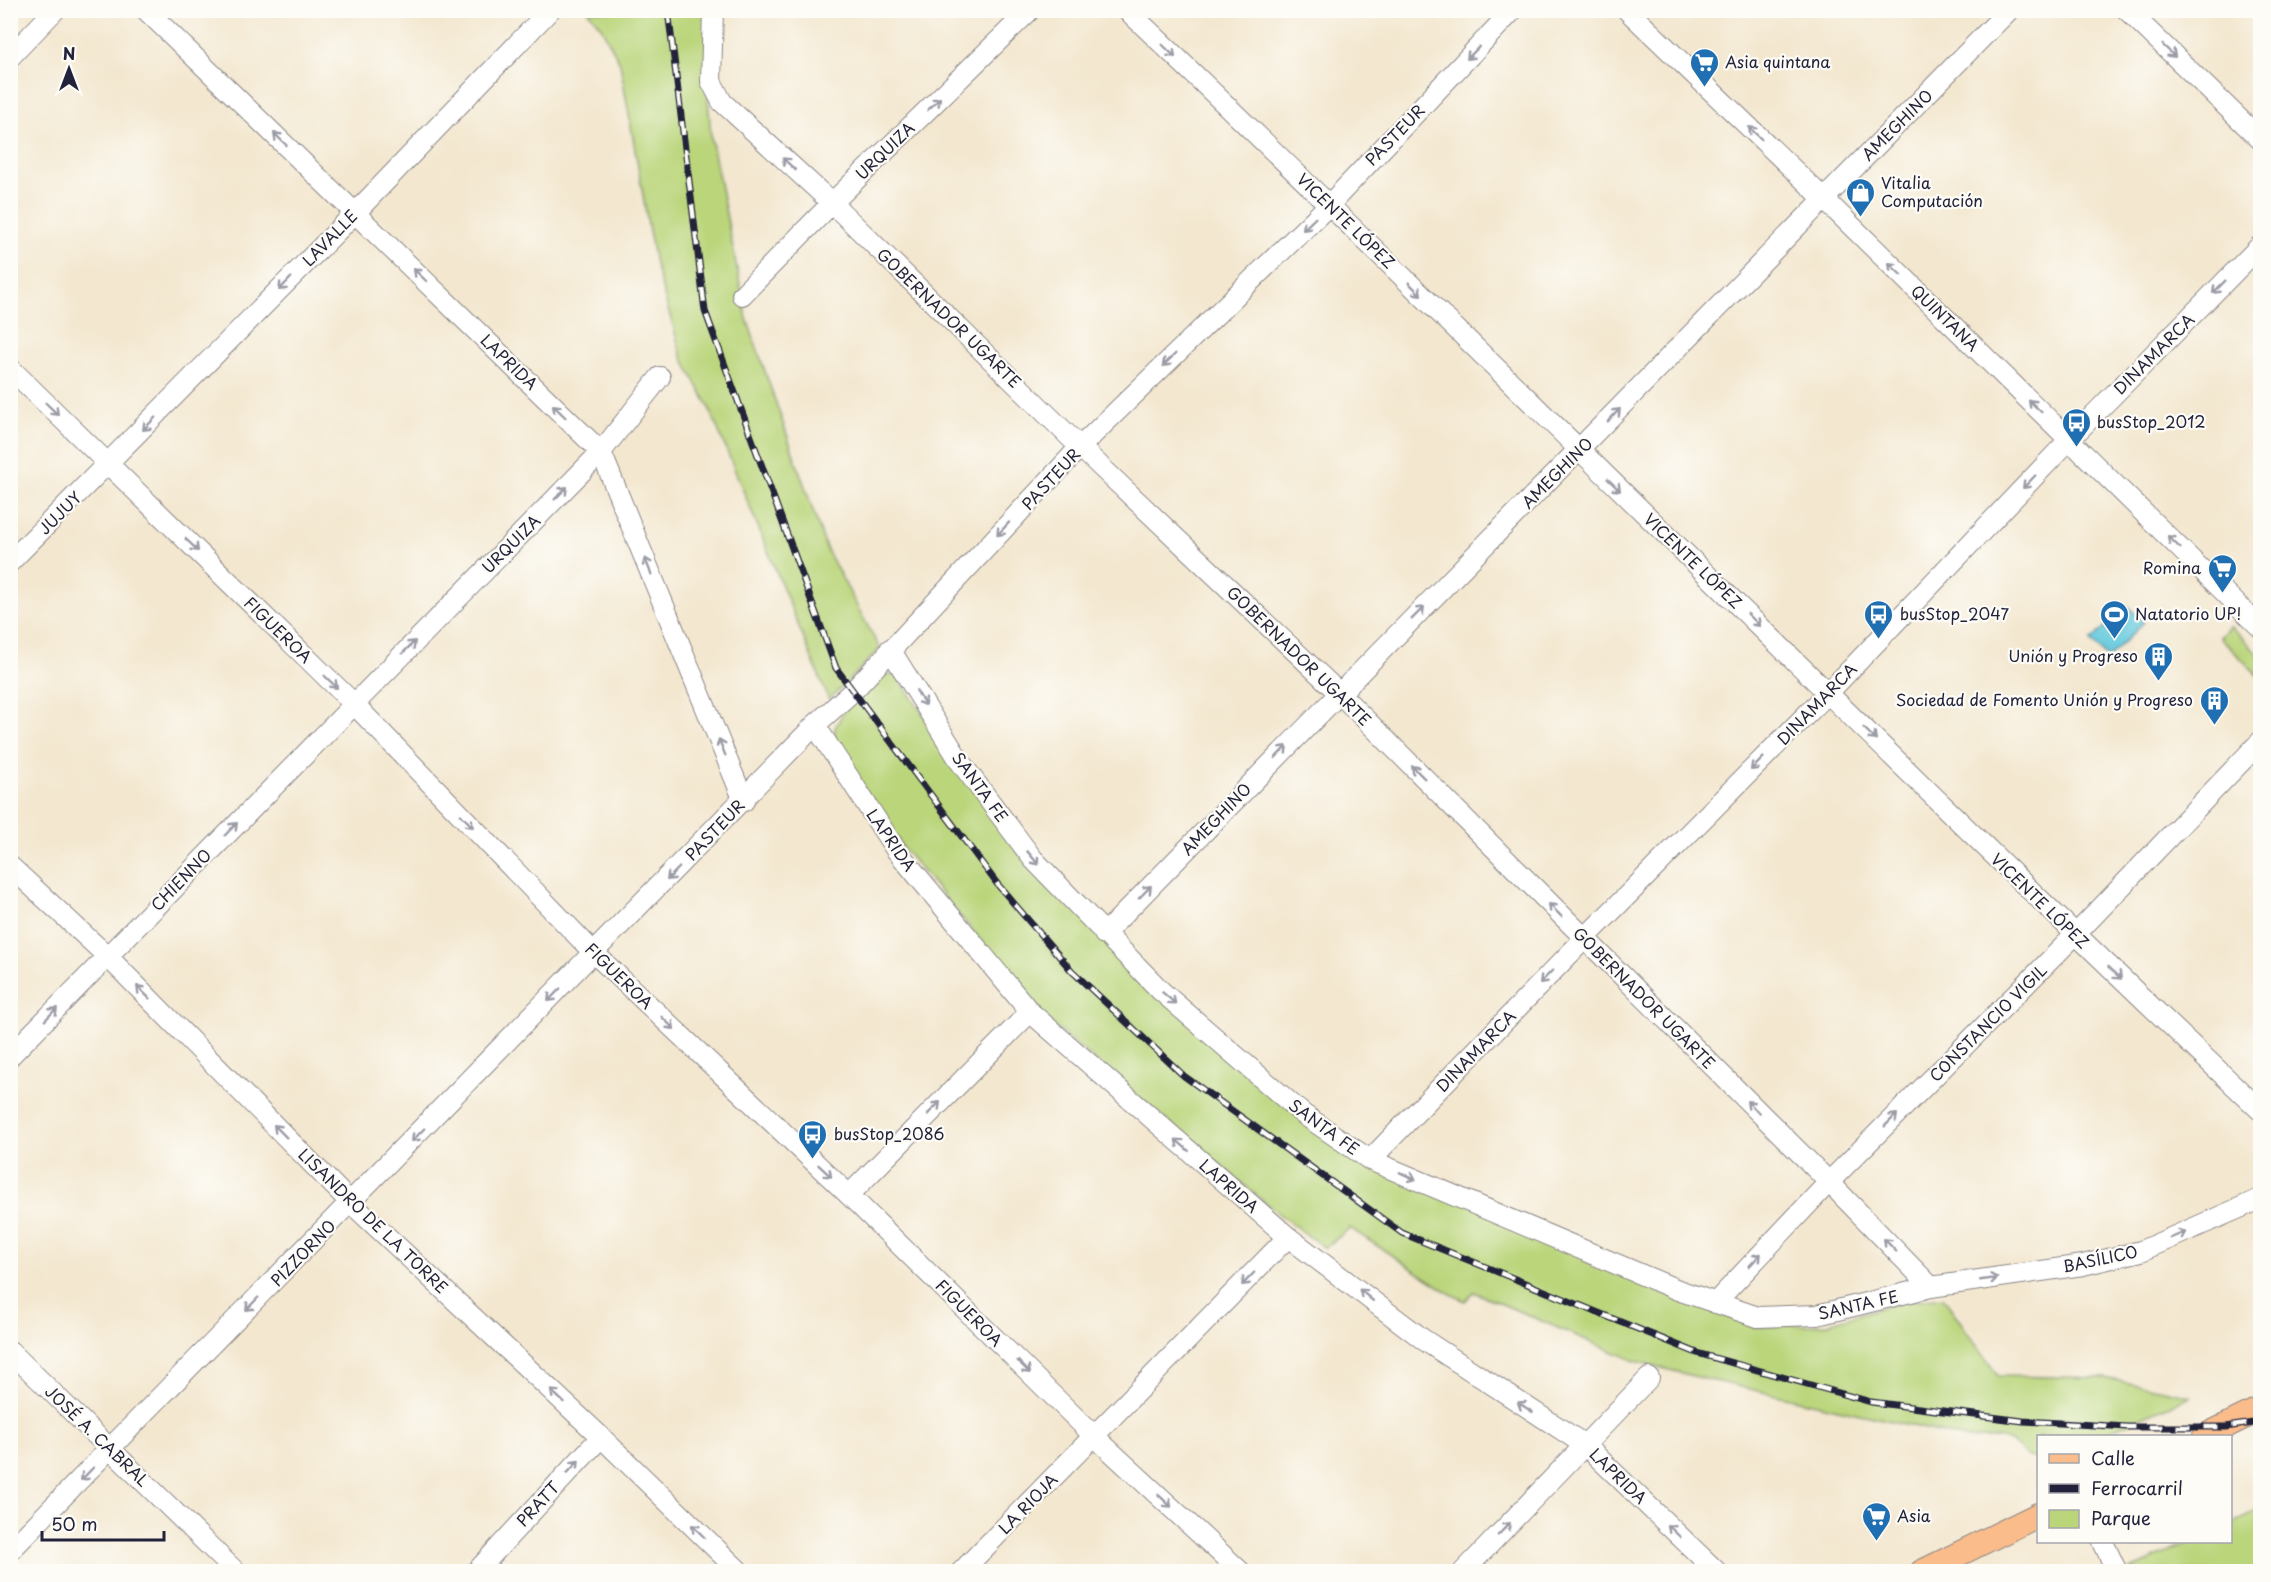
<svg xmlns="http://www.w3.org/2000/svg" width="2271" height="1582" font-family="'Playpen Sans',sans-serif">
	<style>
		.green { fill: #bad57a; stroke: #6e7c5a; stroke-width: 1.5 }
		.water { fill: #60c8dc; stroke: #41758c; stroke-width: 1.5 }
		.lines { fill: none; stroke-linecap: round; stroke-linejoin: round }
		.minor-casing { stroke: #8a8485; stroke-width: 22 }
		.major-casing { stroke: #8a8485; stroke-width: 26 }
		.minor { stroke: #fff; stroke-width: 20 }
		.major { stroke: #f9bc8a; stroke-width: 24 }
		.rail-casing { stroke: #22223b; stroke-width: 7 }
		.rail { stroke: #fdfcf7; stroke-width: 4.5; stroke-dasharray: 14; stroke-linecap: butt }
		.oneway { stroke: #9c9ca7 }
		.labels { text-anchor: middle; stroke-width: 4.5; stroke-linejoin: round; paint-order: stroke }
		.poi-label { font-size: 16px; fill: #22223b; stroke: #fdfcf7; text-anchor: start }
		.street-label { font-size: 16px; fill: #22223b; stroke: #fdfcf7 }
	</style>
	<rect width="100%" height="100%" fill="#fdfcf7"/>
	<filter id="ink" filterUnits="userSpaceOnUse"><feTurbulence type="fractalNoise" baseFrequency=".0167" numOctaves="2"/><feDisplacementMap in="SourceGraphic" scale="12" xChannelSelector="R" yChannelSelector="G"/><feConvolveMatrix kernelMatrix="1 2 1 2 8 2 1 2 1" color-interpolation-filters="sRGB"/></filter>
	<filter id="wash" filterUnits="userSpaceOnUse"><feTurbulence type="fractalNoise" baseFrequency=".008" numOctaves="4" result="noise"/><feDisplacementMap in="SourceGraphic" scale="24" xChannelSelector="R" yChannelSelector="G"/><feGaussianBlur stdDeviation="1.35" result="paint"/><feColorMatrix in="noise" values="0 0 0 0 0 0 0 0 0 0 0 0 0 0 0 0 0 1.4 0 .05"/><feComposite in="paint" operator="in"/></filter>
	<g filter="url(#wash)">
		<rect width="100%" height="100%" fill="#f3e7cf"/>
		<g class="green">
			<polygon points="588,11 708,11 707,82 711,138 747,319 826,548 880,649 829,700 708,405 682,357 655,264 620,63 601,27"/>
			<polygon points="2230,626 2260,655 2260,678 2220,637"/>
			<path d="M891 674 899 679 1022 858 1305 1121 1612 1270 1754 1327 1825 1324 1900 1302 1943 1297 1998 1376 2105 1378 2191 1396 2098 1436H2038V1459C2018 1455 2027 1453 2014 1444 2001 1435 1984 1438 1970 1439L1697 1377 1635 1361 1474 1292 1465 1301 1451 1294 1350 1228 1325 1248 1280 1215 1050 1023 903 848 834 743 835 728 845 709 882 675Z"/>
			<polygon points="2260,1510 2260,1571 2127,1571 2192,1542 2230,1542 2231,1524"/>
		</g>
		<polygon class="water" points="2126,605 2144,622 2108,658 2091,641"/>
	</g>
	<g filter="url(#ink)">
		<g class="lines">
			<defs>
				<g id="minor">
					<polyline points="146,10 601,452 744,801"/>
					<polyline points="713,10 711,81 722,102 832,203 1080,447 1339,693 1829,1182 1931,1287"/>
					<path d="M1127 10C1508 374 1878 749 2260 1110"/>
					<polyline points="1627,10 1824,199 2260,627"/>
					<polyline points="2127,10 2260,139"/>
					<polyline points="10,57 55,10"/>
					<polyline points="742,295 832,203 1030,10"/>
					<polyline points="10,368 354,704 595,954 849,1195 1094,1436 1241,1572"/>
					<polyline points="10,562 355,213 550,10"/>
					<polyline points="890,649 961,763 1033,859 1161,991 1303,1114 1370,1160 1678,1290 1758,1317 1817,1315 1931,1287 2083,1265 2141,1251 2260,1199"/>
					<polyline points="815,725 896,850 1030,1012 1288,1237 1424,1340 1585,1445 1717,1572"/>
					<polyline points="10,866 107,956 351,1203 601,1437 740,1572"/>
					<polyline points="1104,934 2009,10"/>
					<polyline points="10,1056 601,452 660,377"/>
					<polyline points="1370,1160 1584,939 1828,693 2069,440 2260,246"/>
					<polyline points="849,1195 1030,1012"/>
					<polyline points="1715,1303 1829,1182 2075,935 2260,742"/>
					<polyline points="10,1351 236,1572"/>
					<polyline points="2103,1542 2117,1572"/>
					<polyline points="10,1551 815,725 853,691 1080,447 1330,204 1513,10"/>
					<polyline points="476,1572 601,1437"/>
					<polyline points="961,1572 1288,1237"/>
					<polyline points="1463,1572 1649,1378"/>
				</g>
				<g id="major">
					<polyline points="2205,1436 2260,1409"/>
					<polyline points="1922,1572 2038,1515"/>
				</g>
			</defs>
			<use href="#minor" class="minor-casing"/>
			<use href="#major" class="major-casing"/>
			<use href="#minor" class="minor"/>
			<use href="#major" class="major"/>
			<defs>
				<polyline id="rail" points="668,10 705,311 836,668 998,885 1072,971 1184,1076 1402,1233 1697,1353 1871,1402 2023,1421 2128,1427 2226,1427 2260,1422"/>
			</defs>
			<use href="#rail" class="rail-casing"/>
			<use href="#rail" class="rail"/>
		</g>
		<defs><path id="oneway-shaft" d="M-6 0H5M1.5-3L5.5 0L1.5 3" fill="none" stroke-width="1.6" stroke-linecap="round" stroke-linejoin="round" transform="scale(1.5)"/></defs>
		<g class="oneway">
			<use href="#oneway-shaft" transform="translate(1169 51) rotate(44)"/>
			<use href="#oneway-shaft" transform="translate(2169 51) rotate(44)"/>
			<use href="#oneway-shaft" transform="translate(1473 53) rotate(134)"/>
			<use href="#oneway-shaft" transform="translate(934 104) rotate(-44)"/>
			<use href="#oneway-shaft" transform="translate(1755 133) rotate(-136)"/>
			<use href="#oneway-shaft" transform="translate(280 139) rotate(-136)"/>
			<use href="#oneway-shaft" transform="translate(789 164) rotate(-137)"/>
			<use href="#oneway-shaft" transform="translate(1309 224) rotate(136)"/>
			<use href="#oneway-shaft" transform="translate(1895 269) rotate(-136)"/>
			<use href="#oneway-shaft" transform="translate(420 275) rotate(-136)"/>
			<use href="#oneway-shaft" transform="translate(285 284) rotate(134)"/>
			<use href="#oneway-shaft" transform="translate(2219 287) rotate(135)"/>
			<use href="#oneway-shaft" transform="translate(1415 289) rotate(45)"/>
			<use href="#oneway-shaft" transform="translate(1169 360) rotate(136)"/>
			<use href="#oneway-shaft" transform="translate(2035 406) rotate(-136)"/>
			<use href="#oneway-shaft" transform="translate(52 409) rotate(44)"/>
			<use href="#oneway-shaft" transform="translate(559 411) rotate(-136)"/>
			<use href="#oneway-shaft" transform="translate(1614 415) rotate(-46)"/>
			<use href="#oneway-shaft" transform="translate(149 424) rotate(134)"/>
			<use href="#oneway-shaft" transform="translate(2029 482) rotate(134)"/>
			<use href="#oneway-shaft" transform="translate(1614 485) rotate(44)"/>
			<use href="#oneway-shaft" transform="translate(561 493) rotate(-45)"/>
			<use href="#oneway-shaft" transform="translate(1003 529) rotate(133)"/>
			<use href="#oneway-shaft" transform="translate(2174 542) rotate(-136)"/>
			<use href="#oneway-shaft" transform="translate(192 545) rotate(44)"/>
			<use href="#oneway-shaft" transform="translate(648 566) rotate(-112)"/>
			<use href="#oneway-shaft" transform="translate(1418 613) rotate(-45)"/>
			<use href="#oneway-shaft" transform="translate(1754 620) rotate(44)"/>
			<use href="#oneway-shaft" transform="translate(409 647) rotate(-45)"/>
			<use href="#oneway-shaft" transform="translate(331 682) rotate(44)"/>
			<use href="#oneway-shaft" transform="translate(921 698) rotate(58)"/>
			<use href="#oneway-shaft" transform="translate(1870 734) rotate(44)"/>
			<use href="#oneway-shaft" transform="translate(722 747) rotate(-112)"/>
			<use href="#oneway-shaft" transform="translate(1281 752) rotate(-46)"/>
			<use href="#oneway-shaft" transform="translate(1757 764) rotate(135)"/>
			<use href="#oneway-shaft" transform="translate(1418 772) rotate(-135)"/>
			<use href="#oneway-shaft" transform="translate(467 821) rotate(46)"/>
			<use href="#oneway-shaft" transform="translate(231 829) rotate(-46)"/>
			<use href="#oneway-shaft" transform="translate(1033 858) rotate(50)"/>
			<use href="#oneway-shaft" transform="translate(673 874) rotate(134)"/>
			<use href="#oneway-shaft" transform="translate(1145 892) rotate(-46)"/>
			<use href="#oneway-shaft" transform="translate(1555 910) rotate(-135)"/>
			<use href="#oneway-shaft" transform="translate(2115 973) rotate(43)"/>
			<use href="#oneway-shaft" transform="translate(1546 977) rotate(134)"/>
			<use href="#oneway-shaft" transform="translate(143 992) rotate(-135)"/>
			<use href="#oneway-shaft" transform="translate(554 995) rotate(134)"/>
			<use href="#oneway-shaft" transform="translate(1169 998) rotate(41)"/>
			<use href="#oneway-shaft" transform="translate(51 1014) rotate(-46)"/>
			<use href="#oneway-shaft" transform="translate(668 1023) rotate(44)"/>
			<use href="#oneway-shaft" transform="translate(1753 1107) rotate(-135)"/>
			<use href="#oneway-shaft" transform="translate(934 1108) rotate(-45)"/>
			<use href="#oneway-shaft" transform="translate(1891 1120) rotate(-45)"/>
			<use href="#oneway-shaft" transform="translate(280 1131) rotate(-135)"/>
			<use href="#oneway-shaft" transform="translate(418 1135) rotate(134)"/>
			<use href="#oneway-shaft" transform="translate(1182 1145) rotate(-139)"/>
			<use href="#oneway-shaft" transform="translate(825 1171) rotate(43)"/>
			<use href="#oneway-shaft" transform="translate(1408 1176) rotate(24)"/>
			<use href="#oneway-shaft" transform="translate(2178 1235) rotate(-23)"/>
			<use href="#oneway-shaft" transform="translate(1890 1245) rotate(-134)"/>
			<use href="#oneway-shaft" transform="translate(1755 1260) rotate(-47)"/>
			<use href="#oneway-shaft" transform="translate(1248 1279) rotate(134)"/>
			<use href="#oneway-shaft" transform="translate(1989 1279) rotate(-8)"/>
			<use href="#oneway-shaft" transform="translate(1366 1295) rotate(-140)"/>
			<use href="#oneway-shaft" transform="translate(252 1304) rotate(134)"/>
			<use href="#oneway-shaft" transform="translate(1024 1367) rotate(45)"/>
			<use href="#oneway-shaft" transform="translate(557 1396) rotate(-137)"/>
			<use href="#oneway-shaft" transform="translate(1525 1407) rotate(-147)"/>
			<use href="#oneway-shaft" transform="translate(573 1467) rotate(-47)"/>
			<use href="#oneway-shaft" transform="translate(87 1474) rotate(134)"/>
			<use href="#oneway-shaft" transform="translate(1165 1501) rotate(43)"/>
			<use href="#oneway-shaft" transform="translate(1504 1529) rotate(-46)"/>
			<use href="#oneway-shaft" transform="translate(698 1531) rotate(-136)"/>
			<use href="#oneway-shaft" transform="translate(1674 1531) rotate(-136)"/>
		</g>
	</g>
	<defs>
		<symbol id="supermarket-pin" viewBox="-11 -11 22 30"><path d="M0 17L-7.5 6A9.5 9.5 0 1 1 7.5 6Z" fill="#1f6fb2" stroke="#fdfcf7"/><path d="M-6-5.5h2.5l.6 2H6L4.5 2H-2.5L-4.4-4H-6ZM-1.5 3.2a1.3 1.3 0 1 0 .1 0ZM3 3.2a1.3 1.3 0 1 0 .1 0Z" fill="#fff"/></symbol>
		<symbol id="shop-pin" viewBox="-11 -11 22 30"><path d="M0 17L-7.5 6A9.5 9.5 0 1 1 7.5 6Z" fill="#1f6fb2" stroke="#fdfcf7"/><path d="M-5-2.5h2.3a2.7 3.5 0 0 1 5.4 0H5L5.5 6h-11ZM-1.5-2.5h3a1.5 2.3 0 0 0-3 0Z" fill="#fff"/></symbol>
		<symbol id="bus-pin" viewBox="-11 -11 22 30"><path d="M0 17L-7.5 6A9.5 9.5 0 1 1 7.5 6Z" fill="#1f6fb2" stroke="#fdfcf7"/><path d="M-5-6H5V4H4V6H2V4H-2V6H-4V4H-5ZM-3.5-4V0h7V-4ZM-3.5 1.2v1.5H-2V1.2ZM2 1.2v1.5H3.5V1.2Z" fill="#fff"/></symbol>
		<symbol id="stadium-pin" viewBox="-11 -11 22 30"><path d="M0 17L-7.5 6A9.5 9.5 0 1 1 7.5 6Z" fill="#1f6fb2" stroke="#fdfcf7"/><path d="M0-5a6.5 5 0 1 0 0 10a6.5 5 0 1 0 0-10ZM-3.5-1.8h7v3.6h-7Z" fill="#fff"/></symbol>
		<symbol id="building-pin" viewBox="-11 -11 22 30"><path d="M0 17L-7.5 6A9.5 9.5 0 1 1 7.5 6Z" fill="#1f6fb2" stroke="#fdfcf7"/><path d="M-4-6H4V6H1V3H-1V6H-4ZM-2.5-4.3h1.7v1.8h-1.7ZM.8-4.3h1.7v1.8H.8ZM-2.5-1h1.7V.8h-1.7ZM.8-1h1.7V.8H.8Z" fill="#fff"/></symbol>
	</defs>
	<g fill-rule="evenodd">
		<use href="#supermarket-pin" x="1688" y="46" width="33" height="45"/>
		<use href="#shop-pin" x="1844" y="176" width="33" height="45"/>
		<use href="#bus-pin" x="2060" y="406" width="33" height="45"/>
		<use href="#supermarket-pin" x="2206" y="552" width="33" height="45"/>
		<use href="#bus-pin" x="1862" y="598" width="33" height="45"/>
		<use href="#stadium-pin" x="2098" y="598" width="33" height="45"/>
		<use href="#building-pin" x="2142" y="640" width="33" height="45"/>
		<use href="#building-pin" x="2198" y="684" width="33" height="45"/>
		<use href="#bus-pin" x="796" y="1118" width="33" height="45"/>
		<use href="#supermarket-pin" x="1860" y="1500" width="33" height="45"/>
	</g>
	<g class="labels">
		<g class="poi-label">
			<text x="1725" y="68">Asia quintana</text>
			<text x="1881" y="189">Vitalia<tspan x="1881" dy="18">Computación</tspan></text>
			<text x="2097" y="428">busStop_2012</text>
			<text x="2201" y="574" text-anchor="end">Romina</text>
			<text x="1900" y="620">busStop_2047</text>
			<text x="2135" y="620">Natatorio UP!</text>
			<text x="2138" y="662" text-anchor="end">Unión y Progreso</text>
			<text x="2193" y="706" text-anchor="end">Sociedad de Fomento Unión y Progreso</text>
			<text x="834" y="1140">busStop_2086</text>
			<text x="1897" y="1522">Asia</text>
		</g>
		<g class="street-label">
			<text transform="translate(1897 125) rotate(-45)" y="6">AMEGHINO</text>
			<text transform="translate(1395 135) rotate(-46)" y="6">PASTEUR</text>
			<text transform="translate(885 151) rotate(-44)" y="6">URQUIZA</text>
			<text transform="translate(1346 221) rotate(44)" y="6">VICENTE LÓPEZ</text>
			<text transform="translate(330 238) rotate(-46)" y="6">LAVALLE</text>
			<text transform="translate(949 318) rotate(44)" y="6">GOBERNADOR UGARTE</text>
			<text transform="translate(1945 318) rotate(44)" y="6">QUINTANA</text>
			<text transform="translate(2154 354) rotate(-45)" y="6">DINAMARCA</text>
			<text transform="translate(509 362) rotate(44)" y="6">LAPRIDA</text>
			<text transform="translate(1557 473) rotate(-45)" y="6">AMEGHINO</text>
			<text transform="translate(1051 479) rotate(-47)" y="6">PASTEUR</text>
			<text transform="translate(60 513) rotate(-45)" y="6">JUJUY</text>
			<text transform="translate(511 544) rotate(-45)" y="6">URQUIZA</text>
			<text transform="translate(1693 561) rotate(44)" y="6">VICENTE LÓPEZ</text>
			<text transform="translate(278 630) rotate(44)" y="6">FIGUEROA</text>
			<text transform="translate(1299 656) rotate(44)" y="6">GOBERNADOR UGARTE</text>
			<text transform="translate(1817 704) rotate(-46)" y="6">DINAMARCA</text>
			<text transform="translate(980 787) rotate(54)" y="6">SANTA FE</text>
			<text transform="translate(1216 819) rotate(-46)" y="6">AMEGHINO</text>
			<text transform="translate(715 830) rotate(-46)" y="6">PASTEUR</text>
			<text transform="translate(891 840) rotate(55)" y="6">LAPRIDA</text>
			<text transform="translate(181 880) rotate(-46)" y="6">CHIENNO</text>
			<text transform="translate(2040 901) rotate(44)" y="6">VICENTE LÓPEZ</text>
			<text transform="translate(619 976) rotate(44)" y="6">FIGUEROA</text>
			<text transform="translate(1644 998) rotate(45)" y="6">GOBERNADOR UGARTE</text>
			<text transform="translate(1988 1023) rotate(-45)" y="6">CONSTANCIO VIGIL</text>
			<text transform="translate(1476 1051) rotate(-46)" y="6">DINAMARCA</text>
			<text transform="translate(1324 1127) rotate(36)" y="6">SANTA FE</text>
			<text transform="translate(1229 1186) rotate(41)" y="6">LAPRIDA</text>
			<text transform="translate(373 1221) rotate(44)" y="6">LISANDRO DE LA TORRE</text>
			<text transform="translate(303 1253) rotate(-46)" y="6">PIZZORNO</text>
			<text transform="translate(2100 1259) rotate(-12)" y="6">BASÍLICO</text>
			<text transform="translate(1858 1305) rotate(-13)" y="6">SANTA FE</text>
			<text transform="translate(969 1313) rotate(45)" y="6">FIGUEROA</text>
			<text transform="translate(97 1436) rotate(44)" y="6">JOSÉ A. CABRAL</text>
			<text transform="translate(1618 1476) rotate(44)" y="6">LAPRIDA</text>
			<text transform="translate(538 1504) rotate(-47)" y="6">PRATT</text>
			<text transform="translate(1028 1504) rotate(-46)" y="6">LA RIOJA</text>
		</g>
	</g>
	<rect width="2271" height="1582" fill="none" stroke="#fdfcf7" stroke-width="36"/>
	<rect x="2037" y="1435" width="195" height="108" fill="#fdfcf7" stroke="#a5a5ac" stroke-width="1.5"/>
	<rect x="2049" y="1454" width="30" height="9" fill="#f9bc8a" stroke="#a5a5ac" stroke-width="1.5"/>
	<text x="2091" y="1465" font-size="18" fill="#22223b">Calle</text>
	<rect x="2049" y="1484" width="30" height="9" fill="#22223b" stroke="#a5a5ac" stroke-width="1.5"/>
	<text x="2091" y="1495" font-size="18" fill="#22223b">Ferrocarril</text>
	<rect x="2049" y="1510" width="30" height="18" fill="#bad57a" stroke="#a5a5ac" stroke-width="1.5"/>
	<text x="2091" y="1525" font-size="18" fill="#22223b">Parque</text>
	<g transform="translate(69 69)" stroke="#fdfcf7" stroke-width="4.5" paint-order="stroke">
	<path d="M0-4.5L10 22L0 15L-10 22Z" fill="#22223b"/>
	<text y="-9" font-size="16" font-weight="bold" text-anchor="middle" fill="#22223b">N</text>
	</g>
	<path d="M42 1531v9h122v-9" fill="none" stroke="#22223b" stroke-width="3"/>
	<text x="51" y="1531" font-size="18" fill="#22223b" stroke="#fdfcf7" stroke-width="4.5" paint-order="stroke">50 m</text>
</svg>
